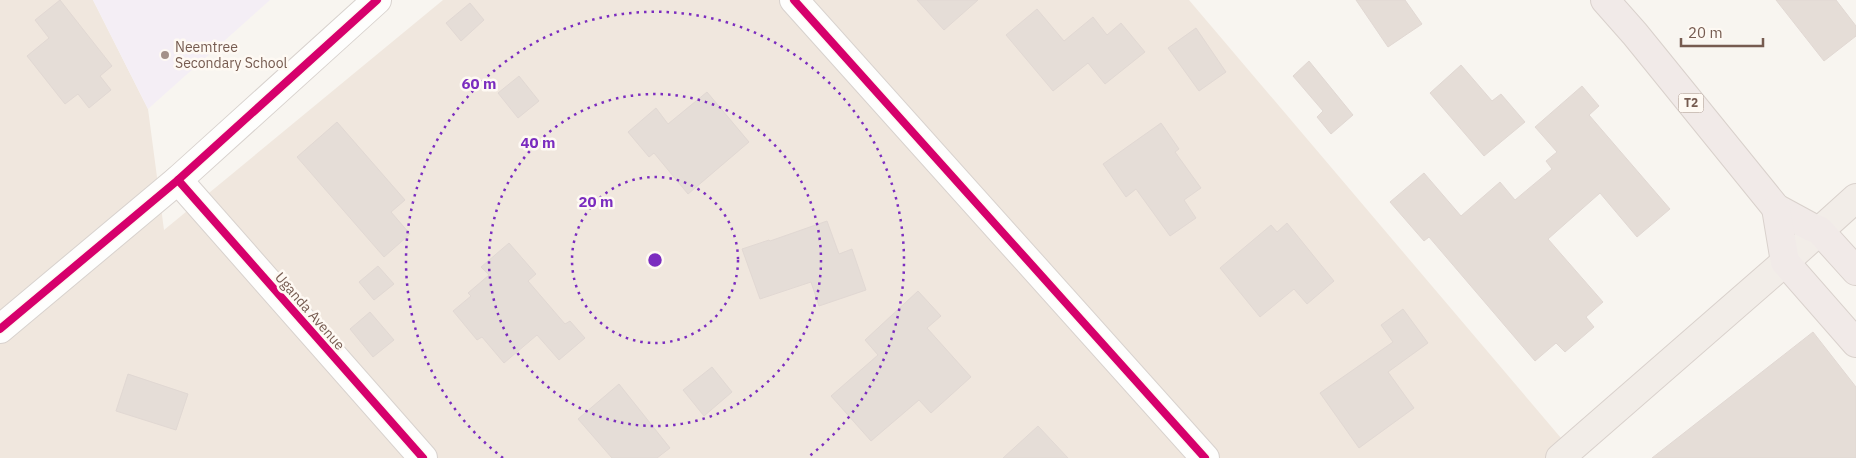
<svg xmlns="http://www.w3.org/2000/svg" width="1856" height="458" font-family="'IBM Plex Sans',sans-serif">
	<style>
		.residential { fill: #f0e7de }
		.education { fill: #f4eef5 }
		.building { fill: #e5ddd7; stroke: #e1d8d3 }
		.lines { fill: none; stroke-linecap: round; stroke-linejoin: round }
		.minor-casing { stroke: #d8d2ce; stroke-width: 30 }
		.major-casing { stroke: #d9d1cc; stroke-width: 30 }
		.highway-casing { stroke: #d9d1cc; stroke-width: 30 }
		.minor { stroke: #fefefd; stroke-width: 28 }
		.major { stroke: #f2ede8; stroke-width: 28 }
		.highway { stroke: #f1eae8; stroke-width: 28 }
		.cycleway-casing { stroke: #fef9f3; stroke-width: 11 }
		.cycleway { stroke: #d6006c; stroke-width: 8 }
		.ring { fill: none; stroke: #7b2cbf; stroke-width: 2.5; stroke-dasharray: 2.5 5 }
		.poi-dot { fill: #a49188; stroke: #fef9f3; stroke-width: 2 }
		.labels { text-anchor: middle; stroke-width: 5; stroke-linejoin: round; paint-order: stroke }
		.shield { fill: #fef9f3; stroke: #9f8a81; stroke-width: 1 }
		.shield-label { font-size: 12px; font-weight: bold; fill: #765b50 }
		.poi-label { font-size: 14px; fill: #765b50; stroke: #fef9f3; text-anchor: start }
		.street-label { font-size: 14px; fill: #765b50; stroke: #fef9f3 }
		.centre { fill: #7b2cbf; stroke: #fef9f3; stroke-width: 2.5 }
		.ring-label { font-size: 15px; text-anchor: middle; font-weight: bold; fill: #7b2cbf; stroke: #fef9f3; stroke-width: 5; stroke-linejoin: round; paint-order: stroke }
	</style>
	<rect width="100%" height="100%" fill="#f8f5f0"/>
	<polygon class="residential" points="0,0 93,0 148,109 164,230 443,0 1189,0 1578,458 0,458"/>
	<polygon class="education" points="93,0 270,0 148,109"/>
	<g class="building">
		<polygon points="60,0 112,66 100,76 111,90 89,108 78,94 65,104 27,56 49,38 35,20"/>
		<polygon points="917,0 978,0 944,30"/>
		<polygon points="1356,0 1405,0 1422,24 1388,47"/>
		<polygon points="1776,0 1836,0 1856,26 1856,36 1824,61"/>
		<polygon points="470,3 484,20 461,41 446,23"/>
		<polygon points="1037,9 1064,41 1093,17 1107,35 1121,23 1145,52 1105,84 1088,63 1053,91 1006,35"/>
		<polygon points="1196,28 1226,72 1199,91 1168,48"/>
		<polygon points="1309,61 1353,115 1331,134 1317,117 1323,111 1293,76"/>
		<polygon points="1461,65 1492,101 1501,94 1525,122 1484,156 1430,93"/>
		<polygon points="519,76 539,101 518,118 498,93"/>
		<polygon points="1582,86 1599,106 1589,115 1670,209 1637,237 1600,193 1548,239 1603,302 1586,317 1594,327 1565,352 1556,343 1535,361 1429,237 1424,241 1390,202 1424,173 1461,216 1500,182 1515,200 1552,169 1546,161 1557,152 1535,127"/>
		<polygon points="707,92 749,142 688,194 654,153 649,157 628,132 656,108 668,124"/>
		<polygon points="337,122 405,200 391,212 410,234 384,257 297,157"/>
		<polygon points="1161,123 1179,149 1175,152 1201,188 1184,200 1196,218 1170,236 1136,189 1126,197 1103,164"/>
		<polygon points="827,221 839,254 852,249 866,290 819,306 811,282 760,299 742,249 769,240 770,241"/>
		<polygon points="1287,223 1334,281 1307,304 1294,289 1260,317 1220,268 1271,225 1277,232"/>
		<polygon points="509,243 536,274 528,281 565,324 570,321 585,338 559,360 537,335 504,363 482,337 477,340 453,311 471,296 468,293 489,275 481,267"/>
		<polygon points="378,266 394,284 374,300 359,282"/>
		<polygon points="918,291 941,316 927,328 971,377 931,413 919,400 871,441 831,396 878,355 865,340"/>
		<polygon points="1403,309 1428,343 1388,372 1414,408 1359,448 1320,393 1393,342 1381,325"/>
		<polygon points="370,312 394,340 373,357 350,329"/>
		<polygon points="1813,332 1856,387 1856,458 1652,458"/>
		<polygon points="712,367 732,392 704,416 683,390"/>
		<polygon points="128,374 188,394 176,430 116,411"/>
		<polygon points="619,384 670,448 657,458 612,458 578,419"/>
		<polygon points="1038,426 1068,458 1003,458"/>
	</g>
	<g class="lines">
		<defs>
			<g id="minor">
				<polyline points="794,0 1205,458"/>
				<polyline points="178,180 423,458"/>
				<polyline points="0,329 178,180 377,0"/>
			</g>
			<polyline id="major" points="1560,458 1785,262 1856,198"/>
			<g id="highway">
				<polyline points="1605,0 1635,34 1776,208 1811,227 1819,230 1856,271"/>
				<polyline points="1776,208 1785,262 1856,343"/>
			</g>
		</defs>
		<use href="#minor" class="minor-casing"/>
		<use href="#major" class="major-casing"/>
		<use href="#highway" class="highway-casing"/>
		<use href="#minor" class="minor"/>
		<use href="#major" class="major"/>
		<use href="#highway" class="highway"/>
		<defs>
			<g id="cycleway">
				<polyline points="794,0 1205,458"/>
				<polyline points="178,180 423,458"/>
				<polyline points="0,329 178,180 377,0"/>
			</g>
		</defs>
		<use href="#cycleway" class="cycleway-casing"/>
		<use href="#cycleway" class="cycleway"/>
	</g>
	<g class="ring">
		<circle cx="655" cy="260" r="83"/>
		<circle cx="655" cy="260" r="166"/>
		<path d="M503 458A249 249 0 1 1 807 458"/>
	</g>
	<circle class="poi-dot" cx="165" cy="55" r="5"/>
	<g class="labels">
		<rect class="shield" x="1678.5" y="93.5" width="25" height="19" rx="4"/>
		<g class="shield-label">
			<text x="1691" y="107">T2</text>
		</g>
		<g class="poi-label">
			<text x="175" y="52">Neemtree<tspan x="175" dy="16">Secondary School</tspan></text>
		</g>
		<g class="street-label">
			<text transform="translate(310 311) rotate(49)" y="5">Uganda Avenue</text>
		</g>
	</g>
	<circle cx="655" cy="260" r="8" class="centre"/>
	<g class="ring-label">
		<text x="479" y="89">60 m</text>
		<text x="538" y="148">40 m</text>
		<text x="596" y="207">20 m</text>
	</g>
	<path d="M1681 38v8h82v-8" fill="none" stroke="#765b50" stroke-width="2.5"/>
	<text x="1688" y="38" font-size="15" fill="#765b50" stroke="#fef9f3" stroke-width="4" paint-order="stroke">20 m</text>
</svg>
